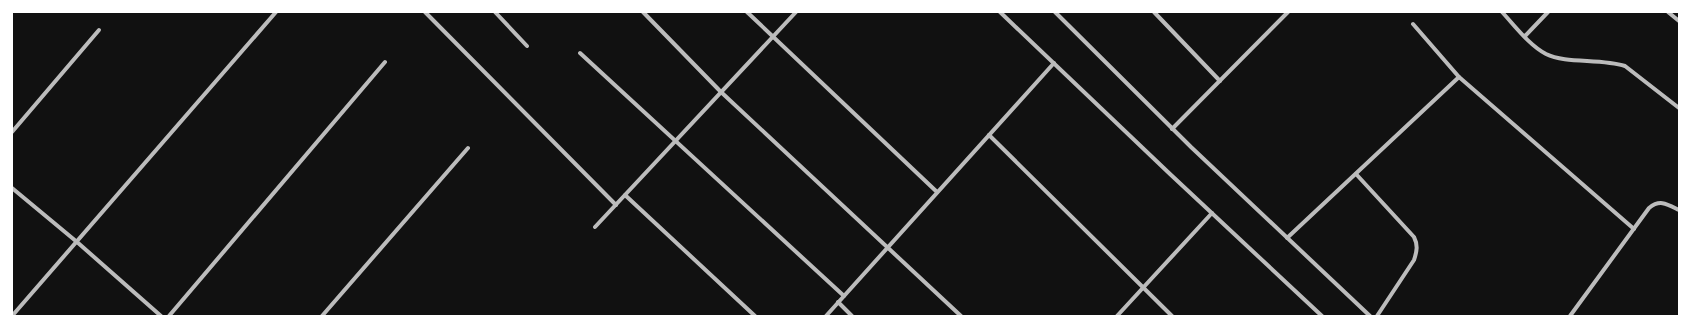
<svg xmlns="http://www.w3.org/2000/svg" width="1691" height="328" font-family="Ubuntu,sans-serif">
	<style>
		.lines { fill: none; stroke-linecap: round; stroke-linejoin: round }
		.minor { stroke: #bcbcbc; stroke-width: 4 }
	</style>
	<rect width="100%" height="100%" fill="#111"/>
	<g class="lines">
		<g class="minor">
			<polyline points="425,12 616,205"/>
			<polyline points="495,12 527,46"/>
			<polyline points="643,12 721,92 961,316"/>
			<polyline points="747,12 937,192"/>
			<polyline points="1000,12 1170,174 1322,316"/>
			<polyline points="1055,12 1191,147 1370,316"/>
			<polyline points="1154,12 1220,81"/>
			<path d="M1502 12C1515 26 1529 45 1546 54 1566 64 1601 58 1625 66L1679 108"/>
			<polyline points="1668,12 1679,21"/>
			<polyline points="1413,24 1459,77 1634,229"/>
			<polyline points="1525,36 1548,12"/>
			<polyline points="580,53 844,296"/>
			<polyline points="1172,129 1288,12"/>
			<polyline points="12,132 99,30"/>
			<polyline points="989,135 1172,316"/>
			<path d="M1356 174 1414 237C1418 245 1417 251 1414 260L1377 316"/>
			<polyline points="12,188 77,242 161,316"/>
			<polyline points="625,195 755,316"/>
			<polyline points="595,227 796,12"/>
			<polyline points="1287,238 1459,77"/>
			<polyline points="838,302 852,316"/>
			<polyline points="12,316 276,12"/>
			<polyline points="169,316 385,62"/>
			<polyline points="322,316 468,148"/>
			<polyline points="826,316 1054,63"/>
			<polyline points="1117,316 1212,213"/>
			<path d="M1570 316 1649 208C1660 199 1667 204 1679 210"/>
		</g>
	</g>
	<rect width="1691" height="328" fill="none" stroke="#ffffff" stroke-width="26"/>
</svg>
